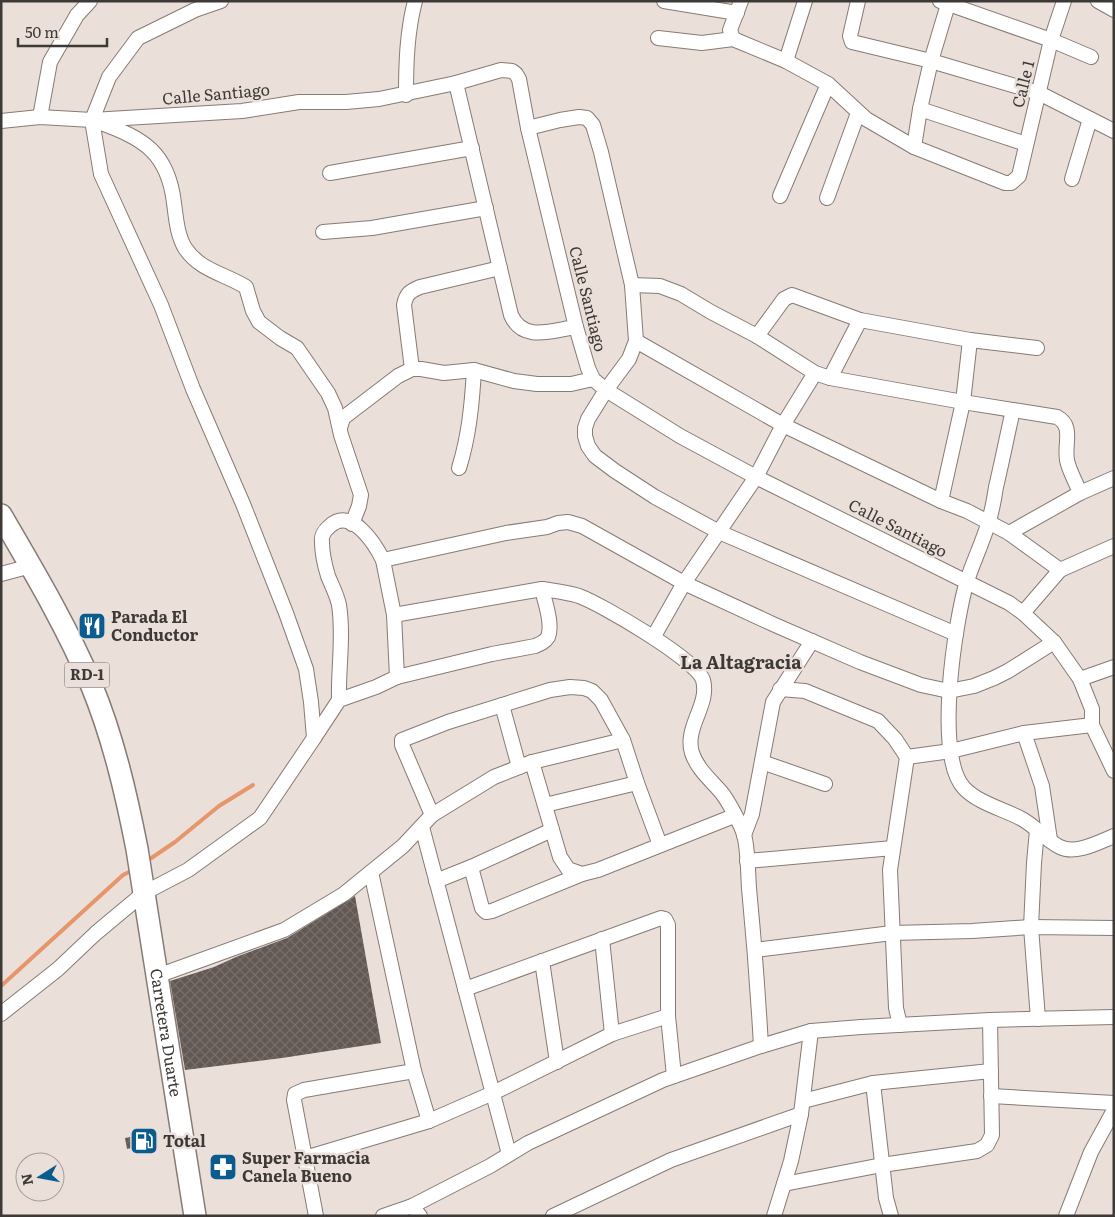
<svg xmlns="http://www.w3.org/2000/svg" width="1115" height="1217" font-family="Literata,serif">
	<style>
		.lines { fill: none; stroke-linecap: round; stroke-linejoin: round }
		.stream { stroke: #e6966a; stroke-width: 4 }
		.building { fill: url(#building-cross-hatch) }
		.street-casing { stroke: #867b75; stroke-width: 16 }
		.primary-casing { stroke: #867b75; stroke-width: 24 }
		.street { stroke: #fff; stroke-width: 14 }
		.primary { stroke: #fff; stroke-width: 21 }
		.labels { text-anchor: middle; stroke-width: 5; stroke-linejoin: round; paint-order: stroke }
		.shield { fill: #ebdfd9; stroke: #716b67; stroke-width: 1 }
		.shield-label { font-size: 15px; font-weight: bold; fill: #3d3936 }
		.street-label { font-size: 16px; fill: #3d3936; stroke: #ebdfd9 }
		.poi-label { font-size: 16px; font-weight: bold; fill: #3d3936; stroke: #ebdfd9; text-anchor: start }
		.neighbourhood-label { font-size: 18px; font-weight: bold; fill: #3d3936; stroke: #ebdfd9 }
	</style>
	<defs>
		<pattern id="building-cross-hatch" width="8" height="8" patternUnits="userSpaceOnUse" patternTransform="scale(1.25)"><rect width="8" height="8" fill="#635954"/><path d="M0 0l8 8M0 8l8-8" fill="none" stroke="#776e6a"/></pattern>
	</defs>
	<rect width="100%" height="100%" fill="#ebdfd9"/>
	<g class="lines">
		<g class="stream">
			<polyline points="147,861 175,842 219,806 253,785"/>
			<polyline points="1,986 123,875 133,870"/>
		</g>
	</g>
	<g class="building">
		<polygon points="355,896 381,1043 282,1058 185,1070 170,981 214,967 236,957 287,938"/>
		<polygon points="146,1134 148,1145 127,1149 125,1138"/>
	</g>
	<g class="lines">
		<defs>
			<g id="street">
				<polyline points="664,1 737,13"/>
				<polyline points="858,1 850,36 852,42 931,61 1039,93 1114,131"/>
				<polyline points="940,1 1051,40 1091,57"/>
				<polyline points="1098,1 1114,10"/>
				<polyline points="658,38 702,43 733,39 786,61 828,84 866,119 914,147 1005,183 1011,183 1019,176 1051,40 1064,1"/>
				<polyline points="733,39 730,30 741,1"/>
				<polyline points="786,61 805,1"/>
				<path d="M456 83 511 315C523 343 553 330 576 327"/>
				<path d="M406 95C406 63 407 32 415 1"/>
				<polyline points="920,109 1026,144"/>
				<polyline points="40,117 50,62 77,15 90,1"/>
				<polyline points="1,121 40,117 92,120 242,111 299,102 346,102 379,99 456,83 501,70 512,71 516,74 519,79 528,128 576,327 588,368 593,379 606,390 680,436 756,477 1009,603 1023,613 1054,642 1080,679 1092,709 1092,725 1114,771"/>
				<path d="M98 122C143 138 168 152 174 203 176 217 177 235 185 248 199 270 225 274 246 287L253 311 259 322 280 338 297 348 328 393 335 408 341 435 361 495 359 506 352 524"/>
				<polyline points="528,128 560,120 579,117 587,118 593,125 601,152 632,285 636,341 629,359 606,390 588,419 585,428 585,436 588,446 595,456 615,471 655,497 719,532 956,634"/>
				<polyline points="914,147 920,109 931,61 949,1"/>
				<polyline points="330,173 472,148"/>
				<polyline points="1072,179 1090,119"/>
				<polyline points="780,196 828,84"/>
				<polyline points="827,198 858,113"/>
				<polyline points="323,232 372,228 486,208"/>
				<path d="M632 285 660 286 681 294 711 312 757 336 815 373 830 378 963 402 1057 417C1074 426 1064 444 1067 460 1069 471 1076 482 1080 493L1114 478"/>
				<polyline points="757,336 784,299 792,295 860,320"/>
				<polyline points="636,341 783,425 941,501 967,511 1009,533 1060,570"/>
				<path d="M412 369 404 305C406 294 410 291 420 287L500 268"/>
				<polyline points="830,378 860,320 970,340 1037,348"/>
				<path d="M1013 410C1007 436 1002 462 996 487 994 500 992 512 988 524 982 544 973 562 967 581 955 621 934 756 964 788 978 803 1003 809 1020 818 1035 825 1045 840 1060 847 1076 855 1099 842 1114 836"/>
				<polyline points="340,428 343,418 398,376 412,369 421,369 444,373 474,370 514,381 537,384 571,384 593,379"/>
				<path d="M459 468C469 436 472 404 474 370"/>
				<polyline points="941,501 963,402 970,340"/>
				<polyline points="1009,533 1080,493"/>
				<polyline points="1,574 31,566"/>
				<polyline points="1023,613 1060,570 1114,546"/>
				<polyline points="394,615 383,560 506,533 547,527 558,523 568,522 582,526 684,583 775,625 860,662 921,685 949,691 974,686 994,678 1008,671 1054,642"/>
				<polyline points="654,636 684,583 756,477 783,425 815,373"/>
				<path d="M397 677 492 654 535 646C540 644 545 642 548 637 553 624 545 603 542 589"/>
				<polyline points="1080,679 1114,667"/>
				<polyline points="780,689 805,691 878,721 895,739 907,757 951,751 1024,733 1092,725"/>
				<path d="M339 700C338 669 344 637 339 605 337 595 332 586 328 576 325 566 322 553 322 542 321 536 325 530 330 526 351 506 375 544 383 560"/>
				<polyline points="502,705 519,767"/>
				<polyline points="1024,733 1042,786 1050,840"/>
				<path d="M314 738 339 700 376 687 397 677 394 615 542 589C555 591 567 592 579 596 601 604 697 660 703 680 710 705 684 727 692 753 698 770 710 779 721 792 727 799 742 826 744 835 748 848 748 874 749 888 754 940 758 993 761 1046"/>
				<polyline points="532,762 560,857 568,869 582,874"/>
				<polyline points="762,762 825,784"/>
				<polyline points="545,805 637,783"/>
				<polyline points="432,815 402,745 402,740 448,722 550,690 570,687 584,688 592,691 601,700 623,740 637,783 660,845"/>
				<polyline points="422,827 509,1154"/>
				<polyline points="1037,830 1034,863 1031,927 1038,1019"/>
				<polyline points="744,835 752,814 773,702 812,641"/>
				<polyline points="747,861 893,848"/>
				<polyline points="471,867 482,908 486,912 492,911 582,874 598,870 734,816"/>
				<polyline points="371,872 414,1071 429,1121"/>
				<polyline points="436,881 471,867 552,830"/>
				<polyline points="602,939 612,1034"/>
				<polyline points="755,950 892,933 972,931 1031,927 1114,928"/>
				<polyline points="542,961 557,1062"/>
				<polyline points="157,976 284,930 344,894 403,846 432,815 494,777 532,762 623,740"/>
				<polyline points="465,989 661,918 665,919 668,925 668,1016 674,1076"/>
				<polyline points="1,1014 58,969 96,933 144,893 188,870 260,818 314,738 311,702 306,669 286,613 243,504 193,389 161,305 101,174 92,120 109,77 138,38 195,10 221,1"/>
				<polyline points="900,1025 896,1008 890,870 907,757"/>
				<polyline points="873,1083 886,1198 891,1216"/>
				<polyline points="991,1096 1114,1103"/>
				<polyline points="803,1101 873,1083 991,1071"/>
				<polyline points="305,1158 429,1121 493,1093 612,1034 668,1016"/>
				<polyline points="784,1184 882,1165 977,1151 987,1145 992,1135 990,1020"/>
				<polyline points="412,1206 420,1216"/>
				<polyline points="316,1216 294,1100 295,1094 304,1090 414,1071"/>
				<polyline points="383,1216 412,1206 490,1166 528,1143 663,1080 761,1046 811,1031 861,1027 990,1020 1114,1017"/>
				<polyline points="553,1216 671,1160 801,1114"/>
				<polyline points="774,1216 791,1161 801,1114 811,1031"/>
				<polyline points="1066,1216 1091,1152 1114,1110"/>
			</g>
			<g id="primary">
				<path id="s1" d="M1 515C33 570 66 625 91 684 113 737 126 793 137 849L195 1216"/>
			</g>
		</defs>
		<use href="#street" class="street-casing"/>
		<use href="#primary" class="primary-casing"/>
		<use href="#street" class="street"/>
		<use href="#primary" class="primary"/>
	</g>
	<defs>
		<symbol id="restaurant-square" viewBox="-11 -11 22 22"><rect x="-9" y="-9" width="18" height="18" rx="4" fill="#0a5c8e" stroke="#ebdfd9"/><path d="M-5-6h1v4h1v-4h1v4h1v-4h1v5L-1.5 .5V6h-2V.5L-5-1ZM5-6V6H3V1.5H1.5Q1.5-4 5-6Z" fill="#fff"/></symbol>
		<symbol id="fuel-square" viewBox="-11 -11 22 22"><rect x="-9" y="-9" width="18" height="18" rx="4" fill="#0a5c8e" stroke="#ebdfd9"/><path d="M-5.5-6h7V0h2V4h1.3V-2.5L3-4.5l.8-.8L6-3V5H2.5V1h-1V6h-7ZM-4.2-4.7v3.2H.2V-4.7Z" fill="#fff"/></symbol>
		<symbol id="pharmacy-square" viewBox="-11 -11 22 22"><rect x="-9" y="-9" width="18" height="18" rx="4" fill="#0a5c8e" stroke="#ebdfd9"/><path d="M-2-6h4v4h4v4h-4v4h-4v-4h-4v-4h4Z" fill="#fff"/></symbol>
	</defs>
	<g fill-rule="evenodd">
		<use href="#restaurant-square" x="76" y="610" width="32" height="32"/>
		<use href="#fuel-square" x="128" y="1125" width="32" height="32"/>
		<use href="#pharmacy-square" x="207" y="1151" width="32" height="32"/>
	</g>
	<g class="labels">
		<rect class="shield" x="64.5" y="662.5" width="45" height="25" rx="4"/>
		<g class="shield-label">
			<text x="87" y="680">RD-1</text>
		</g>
		<g class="street-label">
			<text transform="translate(1023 84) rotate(-76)" y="6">Calle 1</text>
			<text transform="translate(216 94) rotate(-5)" y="6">Calle Santiago</text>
			<text transform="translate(588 299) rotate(76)" y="6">Calle Santiago</text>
			<text transform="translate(898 528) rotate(27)" y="6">Calle Santiago</text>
			<text dy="6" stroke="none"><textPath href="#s1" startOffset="549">Carretera Duarte</textPath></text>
		</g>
		<g class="poi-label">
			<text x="111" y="623">Parada El<tspan x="111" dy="18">Conductor</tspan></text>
			<text x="163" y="1147">Total</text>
			<text x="242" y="1164">Super Farmacia<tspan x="242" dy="18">Canela Bueno</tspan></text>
		</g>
		<g class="neighbourhood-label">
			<text x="741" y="669">La Altagracia</text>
		</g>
	</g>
	<rect width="1115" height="1217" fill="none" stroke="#3d3936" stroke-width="5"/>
	<g transform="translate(40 1177) rotate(259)"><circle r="24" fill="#ebdfd9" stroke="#a59d98"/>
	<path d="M0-4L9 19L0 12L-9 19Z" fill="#0a5c8e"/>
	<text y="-8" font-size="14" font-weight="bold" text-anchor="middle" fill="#3d3936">N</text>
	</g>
	<path d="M18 38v8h89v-8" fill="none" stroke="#3d3936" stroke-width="2.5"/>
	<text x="25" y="38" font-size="15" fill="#3d3936" stroke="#ebdfd9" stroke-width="4" paint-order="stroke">50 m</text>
</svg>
